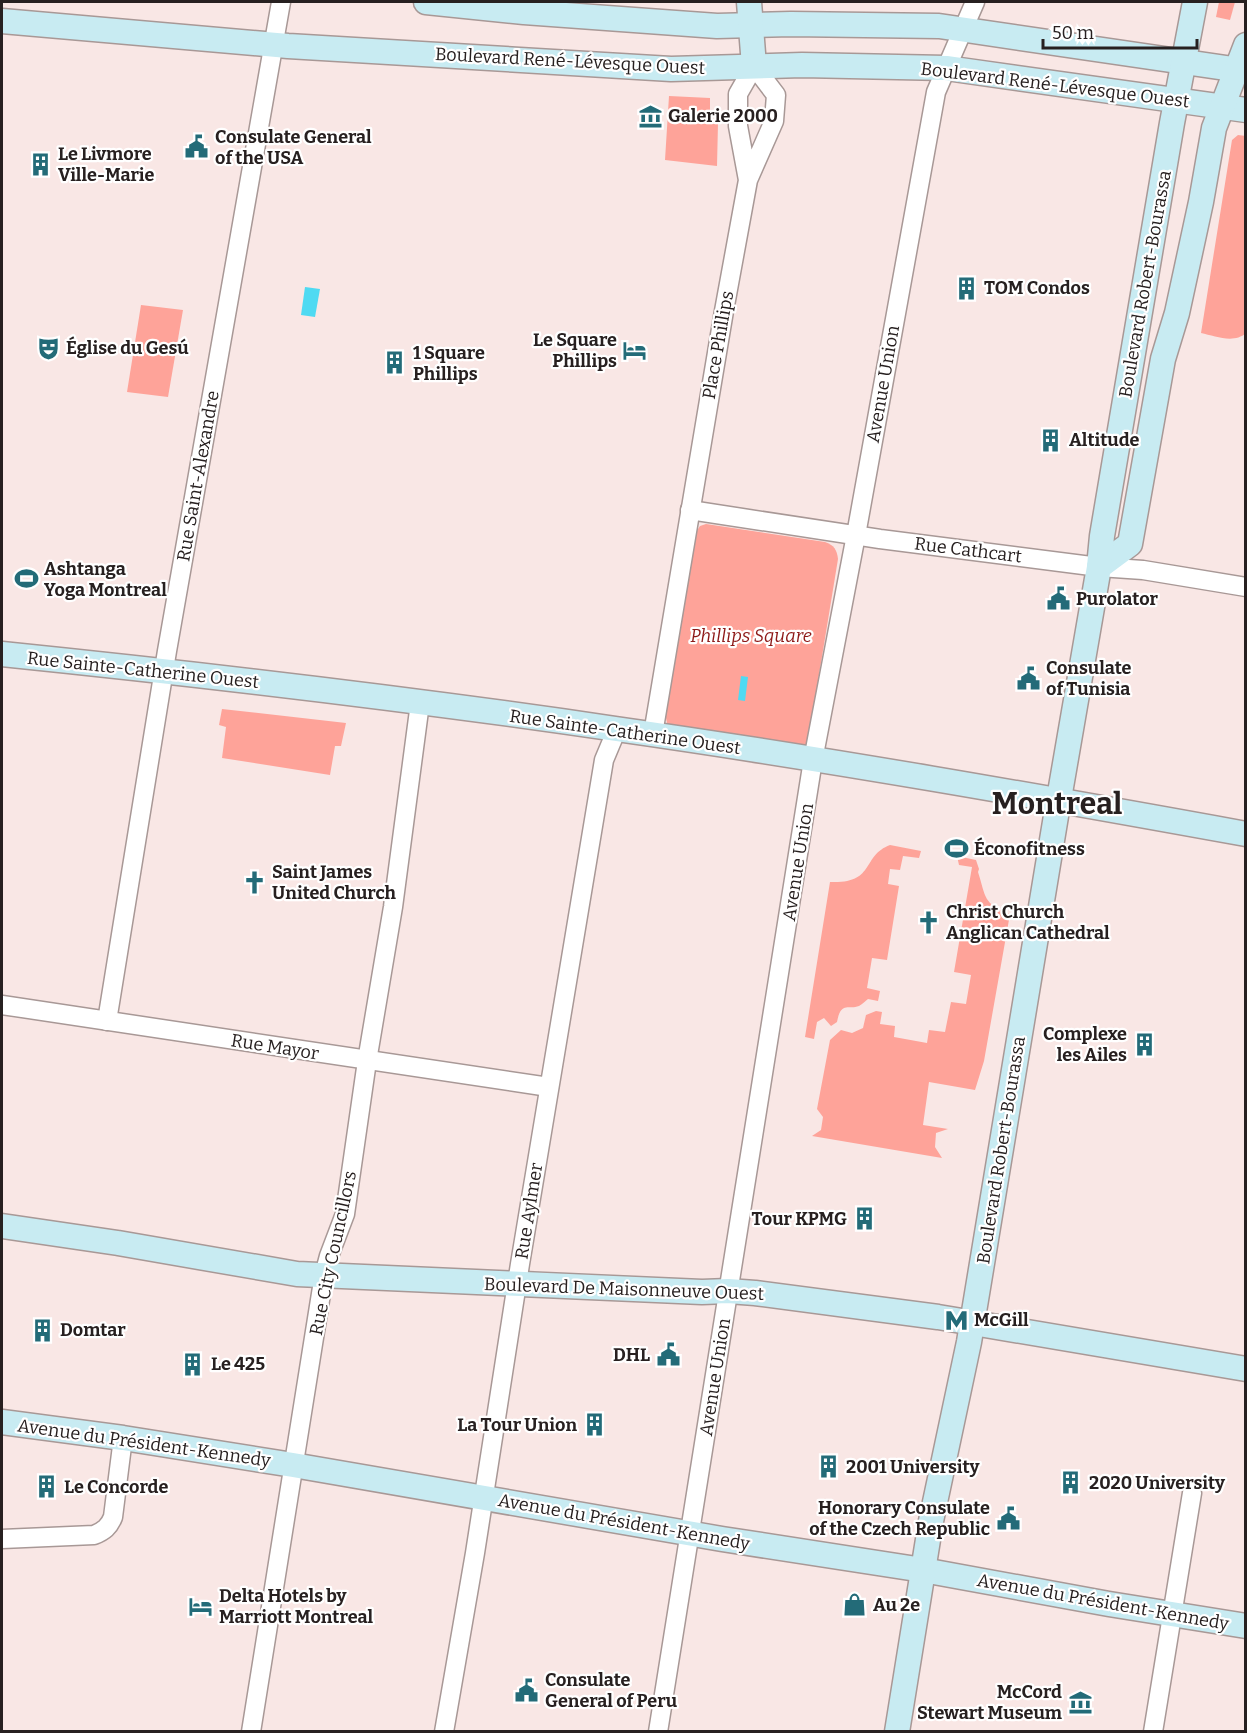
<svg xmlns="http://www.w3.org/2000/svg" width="1247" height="1733" font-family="Bitter,serif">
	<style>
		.green { fill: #fea399 }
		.water { fill: #4fdaf2 }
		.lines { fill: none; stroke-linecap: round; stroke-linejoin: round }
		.street-casing { stroke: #a89896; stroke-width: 21 }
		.secondary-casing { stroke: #a89896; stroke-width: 27 }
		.street { stroke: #fff; stroke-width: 18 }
		.secondary { stroke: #c8ebf2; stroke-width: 24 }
		.labels { text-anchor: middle; stroke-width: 4.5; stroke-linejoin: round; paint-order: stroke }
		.street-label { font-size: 18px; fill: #272020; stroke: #fff }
		.poi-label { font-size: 18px; font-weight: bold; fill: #272020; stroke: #fff; text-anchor: start }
		.park-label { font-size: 18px; font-style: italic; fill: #8d1817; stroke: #fff }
		.town-label { font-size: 30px; font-weight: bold; fill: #272020; stroke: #fff }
	</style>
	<rect width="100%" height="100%" fill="#f9e7e5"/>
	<g class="green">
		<polygon points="1219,2 1235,2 1230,20 1216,17"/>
		<polygon points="669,96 710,98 710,121 718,123 717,166 665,160"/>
		<path d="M1238 135 1246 136V333C1234 344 1215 336 1201 333L1232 140Z"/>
		<polygon points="141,305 183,310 168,397 127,392"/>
		<path d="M706 524 825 542C834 545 837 550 838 559L807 748 671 728 667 723 665 713 694 535 700 526Z"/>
		<polygon points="222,709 346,723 341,746 335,746 330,775 222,758 226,727 219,725"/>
		<path d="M890 845 921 851 919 858 903 856 900 870 890 869 888 884 899 886 887 960 872 958 867 988 880 991 878 1001 868 999C865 1001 863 1004 859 1006 848 1010 841 1001 837 1022L831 1026 824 1018 817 1022 814 1039 805 1037 830 882C876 884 861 856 890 845Z"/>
		<path d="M957 856 976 860 979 869 978 872C986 897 983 904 1010 914L984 1061 975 1090 929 1082 923 1125 948 1129 936 1133 935 1147 942 1158 812 1136 821 1130 823 1117 817 1109 830 1040 841 1030 852 1033 863 1028 866 1015 876 1011 882 1012 880 1024 895 1026 894 1037 927 1043 929 1030 945 1032 951 1002 966 1004 971 975 954 972 972 867 959 865Z"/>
	</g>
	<g class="water">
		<polygon points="305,287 320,289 315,317 301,315"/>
		<polygon points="741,676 748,677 745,701 738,700"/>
	</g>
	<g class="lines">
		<defs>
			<g id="street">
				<polyline points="690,510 880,539 1099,567 1143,570 1246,587"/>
				<polyline points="653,734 724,311 748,180 774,121 776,95 754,66 738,94 738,126 748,180"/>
				<polyline points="2,1005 549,1087"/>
				<polyline points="107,1021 167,651 281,2"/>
				<path d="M2 1539 94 1535C104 1531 109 1527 113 1517L123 1438"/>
				<polyline points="251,1732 324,1275 329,1256 345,1214 367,1061 393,907 420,703"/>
				<polyline points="444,1732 475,1553 520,1264 604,760 617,729"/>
				<polyline points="658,1732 813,760 856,535 936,92 975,2"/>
				<polyline points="1153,1732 1192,1493"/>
			</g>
			<g id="secondary">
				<polyline points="426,2 524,12 717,26 791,24 939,26 1246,71"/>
				<polyline points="749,2 754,66"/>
				<polyline points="2,21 288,46 671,69 802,65 946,68 1246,110"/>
				<polyline points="1099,567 1130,544 1163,359 1177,313 1201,202 1214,128 1246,45"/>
				<path d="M2 654C207 675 412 699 616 729 827 759 1036 796 1246 834"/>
				<polyline points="2,1226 118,1243 297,1274 702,1292 728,1291 755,1293 938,1317 1246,1369"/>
				<polyline points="2,1422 123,1438 293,1465 722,1539 923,1570 1109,1604 1246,1626"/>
				<polyline points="897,1732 931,1521 969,1342 1056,816 1099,567 1102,536 1172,123 1195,2"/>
			</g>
		</defs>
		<use href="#street" class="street-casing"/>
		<use href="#secondary" class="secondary-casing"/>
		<use href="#street" class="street"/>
		<use href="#secondary" class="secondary"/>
	</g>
	<defs>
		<symbol id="museum-bare" viewBox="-9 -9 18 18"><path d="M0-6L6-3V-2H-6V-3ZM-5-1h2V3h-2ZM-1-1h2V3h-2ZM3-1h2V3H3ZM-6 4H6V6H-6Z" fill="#236b78" stroke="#fff" stroke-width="2.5" paint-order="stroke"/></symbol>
		<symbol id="civic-bare" viewBox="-9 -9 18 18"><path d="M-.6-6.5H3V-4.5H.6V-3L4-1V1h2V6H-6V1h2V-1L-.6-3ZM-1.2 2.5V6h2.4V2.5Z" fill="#236b78" stroke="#fff" stroke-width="2.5" paint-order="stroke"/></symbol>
		<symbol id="building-bare" viewBox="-9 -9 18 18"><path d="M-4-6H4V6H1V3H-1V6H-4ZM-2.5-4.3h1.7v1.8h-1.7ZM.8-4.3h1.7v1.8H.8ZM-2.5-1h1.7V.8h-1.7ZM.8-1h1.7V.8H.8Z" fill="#236b78" stroke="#fff" stroke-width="2.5" paint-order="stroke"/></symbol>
		<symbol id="theatre-bare" viewBox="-9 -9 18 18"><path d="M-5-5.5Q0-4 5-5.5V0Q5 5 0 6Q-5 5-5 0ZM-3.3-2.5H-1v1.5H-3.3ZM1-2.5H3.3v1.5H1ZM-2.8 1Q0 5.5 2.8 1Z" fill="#236b78" stroke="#fff" stroke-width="2.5" paint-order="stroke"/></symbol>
		<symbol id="hotel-bare" viewBox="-9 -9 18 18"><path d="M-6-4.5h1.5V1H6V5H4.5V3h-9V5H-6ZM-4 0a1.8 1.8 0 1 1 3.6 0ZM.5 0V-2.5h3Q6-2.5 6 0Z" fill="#236b78" stroke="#fff" stroke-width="2.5" paint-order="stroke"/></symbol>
		<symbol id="stadium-bare" viewBox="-9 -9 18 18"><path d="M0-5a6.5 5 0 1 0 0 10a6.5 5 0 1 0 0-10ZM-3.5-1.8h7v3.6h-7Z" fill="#236b78" stroke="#fff" stroke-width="2.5" paint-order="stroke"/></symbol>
		<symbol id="church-bare" viewBox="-9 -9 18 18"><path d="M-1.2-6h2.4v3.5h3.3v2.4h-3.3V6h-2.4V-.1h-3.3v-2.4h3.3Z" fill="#236b78" stroke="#fff" stroke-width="2.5" paint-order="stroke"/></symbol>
		<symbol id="metro-bare" viewBox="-9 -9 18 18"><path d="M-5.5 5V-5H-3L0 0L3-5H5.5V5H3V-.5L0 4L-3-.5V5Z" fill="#236b78" stroke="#fff" stroke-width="2.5" paint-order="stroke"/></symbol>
		<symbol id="shop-bare" viewBox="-9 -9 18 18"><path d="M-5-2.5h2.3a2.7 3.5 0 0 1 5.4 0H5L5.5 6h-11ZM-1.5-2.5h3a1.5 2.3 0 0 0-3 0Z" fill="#236b78" stroke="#fff" stroke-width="2.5" paint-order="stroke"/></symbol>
	</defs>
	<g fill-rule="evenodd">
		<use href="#museum-bare" x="634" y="100" width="33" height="33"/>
		<use href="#civic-bare" x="180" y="130" width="33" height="33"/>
		<use href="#building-bare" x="24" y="148" width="33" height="33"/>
		<use href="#building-bare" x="950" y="272" width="33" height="33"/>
		<use href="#theatre-bare" x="32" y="332" width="33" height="33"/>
		<use href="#hotel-bare" x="618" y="334" width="33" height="33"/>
		<use href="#building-bare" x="378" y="346" width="33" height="33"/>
		<use href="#building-bare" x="1034" y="424" width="33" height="33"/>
		<use href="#stadium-bare" x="10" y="562" width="33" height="33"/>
		<use href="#civic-bare" x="1042" y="582" width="33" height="33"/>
		<use href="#civic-bare" x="1012" y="662" width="33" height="33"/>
		<use href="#stadium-bare" x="940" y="832" width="33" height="33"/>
		<use href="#church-bare" x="238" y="866" width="33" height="33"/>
		<use href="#church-bare" x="912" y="906" width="33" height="33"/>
		<use href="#building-bare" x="1128" y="1028" width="33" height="33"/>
		<use href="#building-bare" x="848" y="1202" width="33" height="33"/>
		<use href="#metro-bare" x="940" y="1304" width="33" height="33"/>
		<use href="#building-bare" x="26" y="1314" width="33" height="33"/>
		<use href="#civic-bare" x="652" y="1338" width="33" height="33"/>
		<use href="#building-bare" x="176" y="1348" width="33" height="33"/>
		<use href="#building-bare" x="578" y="1408" width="33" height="33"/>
		<use href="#building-bare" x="812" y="1450" width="33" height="33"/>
		<use href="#building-bare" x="1054" y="1466" width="33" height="33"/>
		<use href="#building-bare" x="30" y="1470" width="33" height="33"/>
		<use href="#civic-bare" x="992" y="1502" width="33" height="33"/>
		<use href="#shop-bare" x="838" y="1588" width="33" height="33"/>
		<use href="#hotel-bare" x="184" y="1590" width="33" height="33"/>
		<use href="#civic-bare" x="510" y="1674" width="33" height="33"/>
		<use href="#museum-bare" x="1064" y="1686" width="33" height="33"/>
	</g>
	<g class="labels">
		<g class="street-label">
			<text transform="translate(570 61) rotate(3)" y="6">Boulevard René-Lévesque Ouest</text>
			<text transform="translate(1055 85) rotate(7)" y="6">Boulevard René-Lévesque Ouest</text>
			<text transform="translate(1145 284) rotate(-80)" y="6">Boulevard Robert-Bourassa</text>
			<text transform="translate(718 345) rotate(-80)" y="6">Place Phillips</text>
			<text transform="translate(883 384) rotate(-80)" y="6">Avenue Union</text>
			<text transform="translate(198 476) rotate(-80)" y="6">Rue Saint-Alexandre</text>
			<text transform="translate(968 550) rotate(7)" y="6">Rue Cathcart</text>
			<text transform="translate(143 670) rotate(6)" y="6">Rue Sainte-Catherine Ouest</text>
			<text transform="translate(625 732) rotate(8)" y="6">Rue Sainte-Catherine Ouest</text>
			<text transform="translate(798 862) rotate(-81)" y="6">Avenue Union</text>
			<text transform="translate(275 1047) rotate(9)" y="6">Rue Mayor</text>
			<text transform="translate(1001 1150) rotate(-81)" y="6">Boulevard Robert-Bourassa</text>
			<text transform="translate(529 1211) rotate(-81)" y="6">Rue Aylmer</text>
			<text transform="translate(333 1253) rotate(-78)" y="6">Rue City Councillors</text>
			<text transform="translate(624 1289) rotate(2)" y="6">Boulevard De Maisonneuve Ouest</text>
			<text transform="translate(715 1377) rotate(-81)" y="6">Avenue Union</text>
			<text transform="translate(144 1443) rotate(8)" y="6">Avenue du Président-Kennedy</text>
			<text transform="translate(624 1522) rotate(10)" y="6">Avenue du Président-Kennedy</text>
			<text transform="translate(1103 1602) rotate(10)" y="6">Avenue du Président-Kennedy</text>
		</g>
		<g class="poi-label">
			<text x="668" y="122">Galerie 2000</text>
			<text x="215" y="143">Consulate General<tspan x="215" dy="21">of the USA</tspan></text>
			<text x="58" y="160">Le Livmore<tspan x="58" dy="21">Ville-Marie</tspan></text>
			<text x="984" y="294">TOM Condos</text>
			<text x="617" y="346" text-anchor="end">Le Square<tspan x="617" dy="21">Phillips</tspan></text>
			<text x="66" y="354">Église du Gesú</text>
			<text x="413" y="359">1 Square<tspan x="413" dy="21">Phillips</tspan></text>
			<text x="1069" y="446">Altitude</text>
			<text x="44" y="575">Ashtanga<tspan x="44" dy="21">Yoga Montreal</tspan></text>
			<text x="1076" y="605">Purolator</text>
			<text x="1046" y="674">Consulate<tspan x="1046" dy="21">of Tunisia</tspan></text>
			<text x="974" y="855">Éconofitness</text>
			<text x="272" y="878">Saint James<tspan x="272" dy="21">United Church</tspan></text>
			<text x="946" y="918">Christ Church<tspan x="946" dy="21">Anglican Cathedral</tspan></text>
			<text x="1127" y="1040" text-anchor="end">Complexe<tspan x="1127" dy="21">les Ailes</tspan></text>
			<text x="847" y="1225" text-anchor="end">Tour KPMG</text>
			<text x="974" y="1326">McGill</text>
			<text x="60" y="1336">Domtar</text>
			<text x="650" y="1361" text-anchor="end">DHL</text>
			<text x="211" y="1370">Le 425</text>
			<text x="577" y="1431" text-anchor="end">La Tour Union</text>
			<text x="846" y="1473">2001 University</text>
			<text x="1089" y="1489">2020 University</text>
			<text x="64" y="1493">Le Concorde</text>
			<text x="990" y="1514" text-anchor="end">Honorary Consulate<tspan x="990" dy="21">of the Czech Republic</tspan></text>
			<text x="219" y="1602">Delta Hotels by<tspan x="219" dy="21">Marriott Montreal</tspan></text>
			<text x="873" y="1611">Au 2e</text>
			<text x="545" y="1686">Consulate<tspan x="545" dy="21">General of Peru</tspan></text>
			<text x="1062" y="1698" text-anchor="end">McCord<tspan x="1062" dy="21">Stewart Museum</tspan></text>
		</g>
		<g class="park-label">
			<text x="751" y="642">Phillips Square</text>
		</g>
		<g class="town-label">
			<text x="1057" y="814">Montreal</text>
		</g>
	</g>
	<rect width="1247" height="1733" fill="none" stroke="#272020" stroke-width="6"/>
	<path d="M1043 39v9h154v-9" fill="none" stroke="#272020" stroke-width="3"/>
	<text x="1052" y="39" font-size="18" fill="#272020" stroke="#ffffff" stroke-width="4.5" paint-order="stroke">50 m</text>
</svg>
